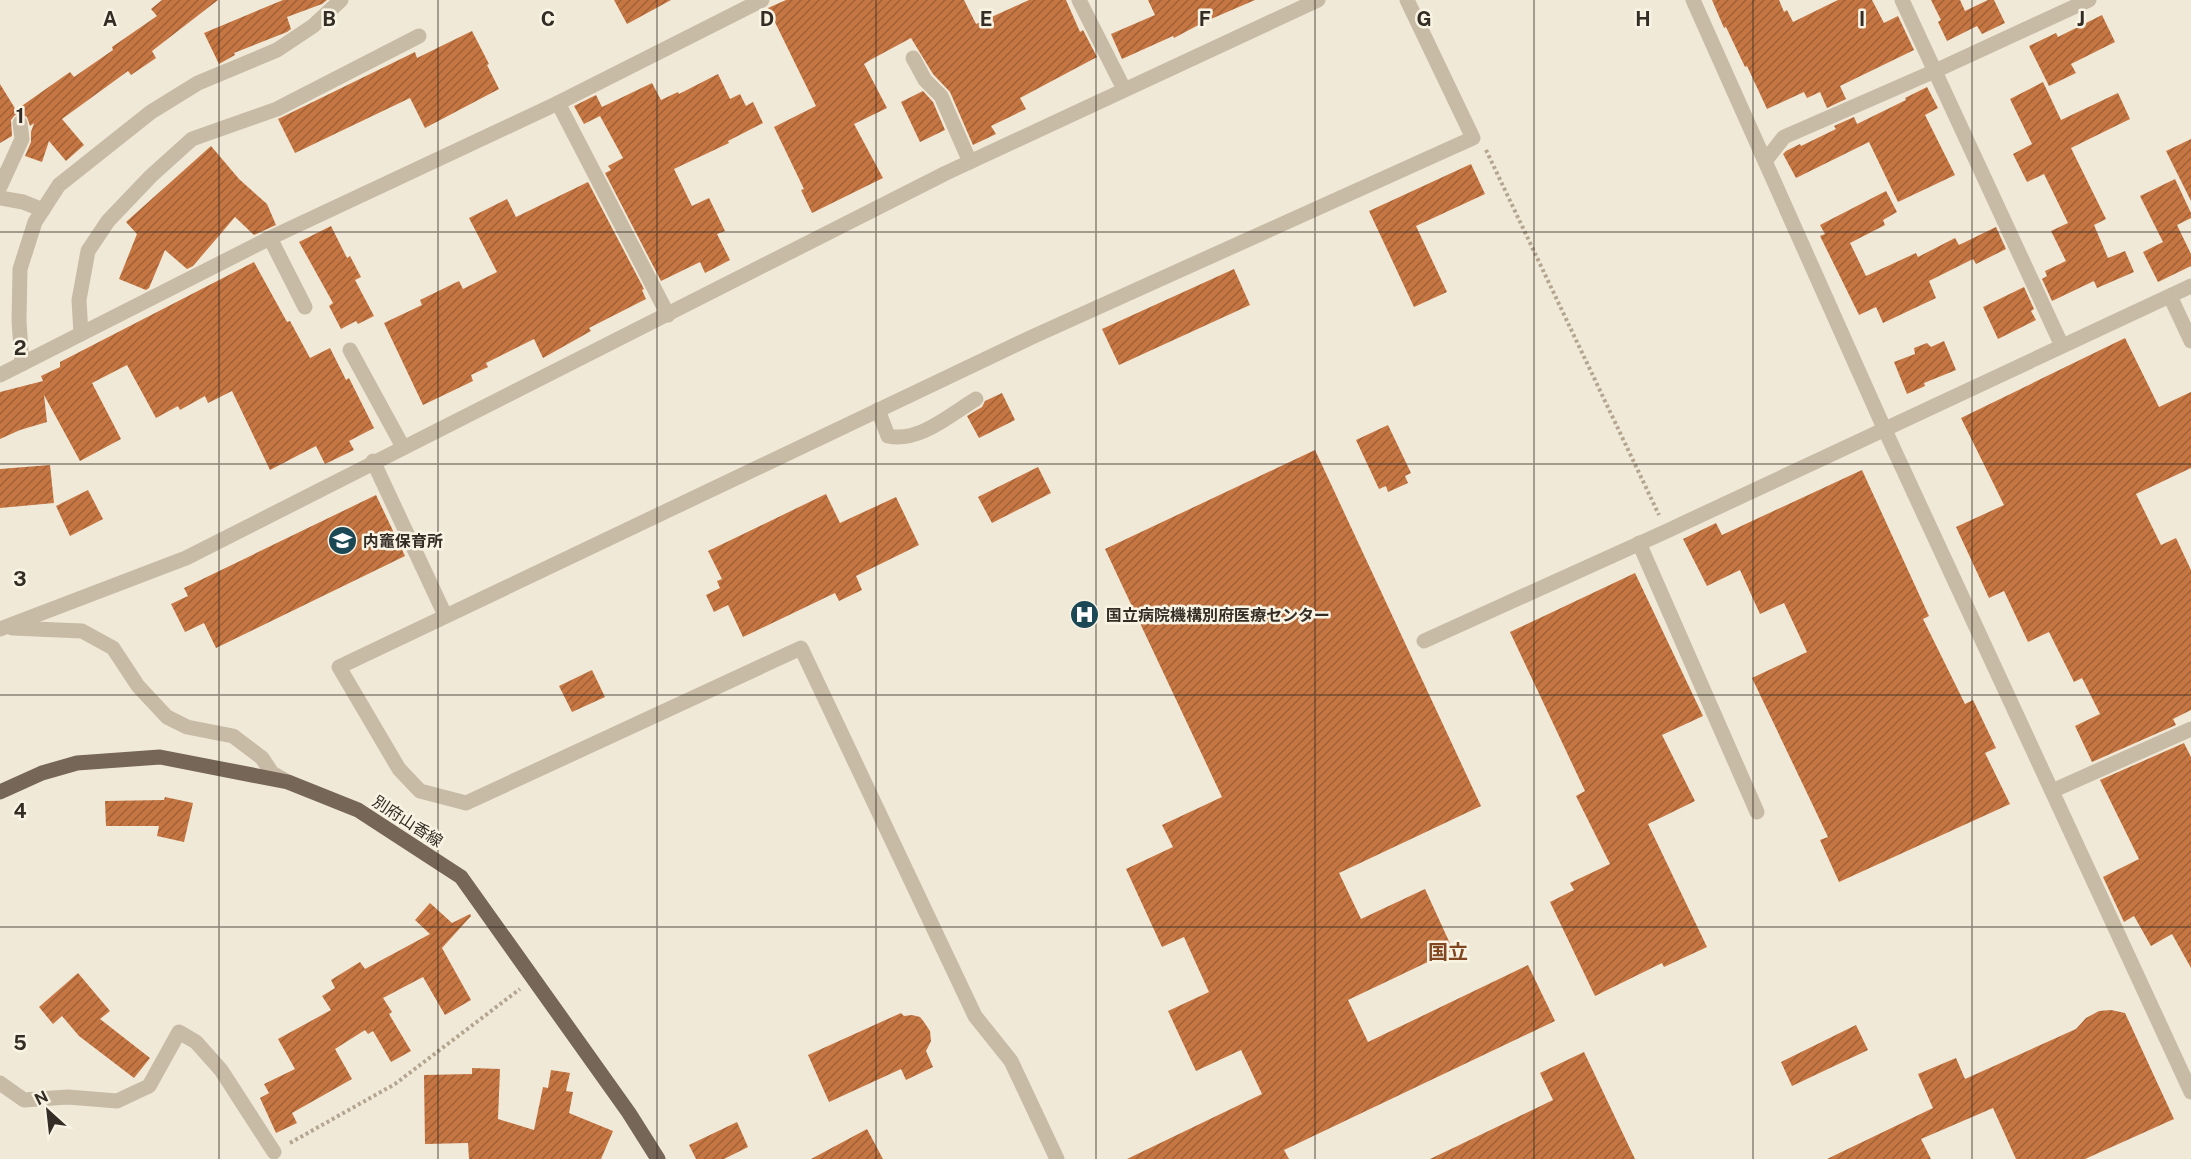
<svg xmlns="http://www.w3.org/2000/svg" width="2191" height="1159" font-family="'Public Sans','Noto Sans JP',sans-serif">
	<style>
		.building { fill: url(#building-hatch) }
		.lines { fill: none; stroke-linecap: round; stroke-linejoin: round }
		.path { stroke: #b4a58f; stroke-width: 4; stroke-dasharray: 3 3; stroke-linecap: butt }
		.minor { stroke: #c8bba5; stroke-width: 15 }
		.major { stroke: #766657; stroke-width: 15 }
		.grid { fill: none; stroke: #342d26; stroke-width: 1.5; stroke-opacity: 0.55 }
		.labels { text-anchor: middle; stroke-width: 5; stroke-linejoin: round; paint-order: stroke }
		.poi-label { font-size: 16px; font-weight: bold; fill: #342d26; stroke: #f9f3e4; text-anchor: start }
		.street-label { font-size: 16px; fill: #342d26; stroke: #f9f3e4 }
		.quarter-label { font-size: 20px; font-weight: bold; fill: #824720; stroke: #f9f3e4 }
		.grid-label { font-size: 20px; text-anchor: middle; font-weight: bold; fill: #342d26; stroke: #f9f3e4; stroke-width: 5; stroke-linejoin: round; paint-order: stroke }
	</style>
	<defs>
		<pattern id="building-hatch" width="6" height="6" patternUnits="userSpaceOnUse" patternTransform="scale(1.5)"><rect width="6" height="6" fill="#c57642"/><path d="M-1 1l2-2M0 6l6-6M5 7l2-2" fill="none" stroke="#a16137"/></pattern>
	</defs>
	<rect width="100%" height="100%" fill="#f1e9d8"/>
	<g class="building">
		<polygon points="162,0 218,0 152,51 156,58 131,75 128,71 62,119 84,145 66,161 49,141 42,162 25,156 31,142 31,132 34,123 30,126 27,117 19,113 15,115 11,120 12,136 0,143 0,84 16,110 70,72 74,77 113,50 112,47 157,16 151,9"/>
		<polygon points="283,0 327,0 322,4 287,17 291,29 287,32 234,53 235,55 219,64 204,33"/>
		<polygon points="614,0 671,0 627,24"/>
		<polygon points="786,0 964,0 976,24 1029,0 1066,0 1080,32 1083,30 1097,57 1020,98 1026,109 991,126 996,134 973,145 950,92 933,74 911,38 872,59 864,64 887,108 854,124 883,178 812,213 801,190 804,189 774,127 816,106 768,8"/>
		<polygon points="1148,0 1255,0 1204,22 1174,38 1173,36 1122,59 1111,34 1155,15"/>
		<polygon points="1712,0 1779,0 1784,12 1787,10 1793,22 1838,0 1872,0 1884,23 1898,16 1914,50 1840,86 1846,99 1827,108 1820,92 1807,98 1804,92 1767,109 1747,66 1745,67 1726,27 1724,28"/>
		<polygon points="1931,0 1960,0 1965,11 1988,0 1994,0 2005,23 1982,34 1977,26 1947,41 1938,22 1941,20"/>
		<polygon points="2102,15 2115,42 2071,64 2076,73 2049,86 2029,46 2056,33 2058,37"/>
		<polygon points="472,31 489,64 487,65 499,89 425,128 410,98 295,153 278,119 415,52 417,58"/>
		<polygon points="718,74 730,99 740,94 746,106 753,102 763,123 728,141 729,143 674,169 692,206 709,198 725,231 717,234 730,260 705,273 700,262 661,281 605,173 611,170 608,166 623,158 600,116 584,124 574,106 596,95 602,107 652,83 661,100 678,92 679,94"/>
		<polygon points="2043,82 2061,120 2118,93 2130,119 2071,148 2106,219 2094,225 2108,258 2125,251 2134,272 2097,288 2094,281 2052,301 2042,279 2047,276 2045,271 2066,261 2051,231 2068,223 2044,174 2027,182 2013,154 2032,144 2010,99"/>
		<polygon points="1927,87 1938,108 1925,115 1955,175 1898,202 1869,142 1796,178 1783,154 1786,151 1800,144 1801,146 1836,129 1834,126 1854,117 1857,124 1906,100 1905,98"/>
		<polygon points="923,91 933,102 945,130 920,142 901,102"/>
		<polygon points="2191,139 2191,201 2166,151"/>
		<polygon points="211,146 239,179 267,204 276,225 254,235 235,217 193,266 187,269 165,250 149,288 146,290 119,279 137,234 126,222"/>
		<polygon points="1471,164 1485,194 1416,226 1447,292 1414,307 1369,211"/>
		<polygon points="2175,179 2191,213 2191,218 2177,225 2191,254 2191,266 2158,282 2143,252 2163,242 2140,196"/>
		<polygon points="588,182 644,289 642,290 646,299 589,328 591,331 543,358 534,339 486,363 488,367 471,375 473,381 423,405 384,323 422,305 420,300 459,281 463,289 497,272 469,218 507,199 516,217"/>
		<polygon points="1886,191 1897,212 1883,220 1885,225 1850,243 1866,276 1916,253 1918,257 1955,238 1959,245 1996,227 2006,249 1976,264 1973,259 1929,281 1936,298 1883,323 1876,307 1859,315 1820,236 1825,234 1820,225"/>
		<polygon points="331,226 347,258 350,256 361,277 355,280 374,316 358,324 356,321 341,329 329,306 333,303 299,242"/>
		<polygon points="254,262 287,322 290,321 310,358 330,348 346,380 349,378 374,428 349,441 354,450 325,464 316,446 270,470 232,391 208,403 205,396 180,410 178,406 156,418 127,365 92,383 121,439 80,461 44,395 47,422 20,430 0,439 0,392 43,381 41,376 60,367 60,362"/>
		<polygon points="1234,269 1250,305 1119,365 1102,329"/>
		<polygon points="2024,287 2034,309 2031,311 2036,320 1998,339 1983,307"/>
		<polygon points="2125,338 2159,407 2191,392 2191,468 2136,494 2161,545 2176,538 2191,570 2191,710 2173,719 2176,725 2092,762 2075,726 2100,714 2082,678 2074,682 2049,632 2028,642 2004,591 1989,598 1956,527 2004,505 1961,418"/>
		<polygon points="1944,341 1956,370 1924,383 1925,386 1907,394 1894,362 1915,354 1914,348 1927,343 1931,347"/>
		<polygon points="1002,393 1015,420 979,438 967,416 982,407 985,401"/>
		<polygon points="1388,425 1411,473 1405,476 1408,483 1388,492 1386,486 1379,489 1356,440"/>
		<polygon points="1315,450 1481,806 1339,873 1361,919 1425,889 1453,950 1348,1000 1368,1042 1528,965 1555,1021 1284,1150 1289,1159 1127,1159 1262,1094 1241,1050 1196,1071 1168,1011 1209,992 1184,937 1162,947 1126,869 1173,847 1162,825 1222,797 1105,549"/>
		<polygon points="50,465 54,503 0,508 0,469"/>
		<polygon points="1038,467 1051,493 992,523 978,497"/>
		<polygon points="1862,470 1929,616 1923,619 1965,704 1973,700 1996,748 1985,753 2010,804 1839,882 1820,840 1828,837 1752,678 1807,652 1784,603 1760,614 1740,570 1707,586 1683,539 1716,523 1722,535"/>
		<polygon points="88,490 103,519 70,536 56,506"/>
		<polygon points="826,494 840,523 896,497 919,545 856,576 862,590 839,601 835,593 743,637 728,605 714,612 706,595 720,588 717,581 722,579 708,551"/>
		<polygon points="376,495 405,556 216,648 204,623 185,632 171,604 188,596 184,588"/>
		<polygon points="1635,573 1703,716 1662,735 1695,801 1648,824 1707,947 1664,967 1662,963 1595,996 1550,902 1574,890 1570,883 1610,864 1576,796 1585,791 1510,632"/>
		<polygon points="592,670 605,697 572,712 559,686"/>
		<polygon points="2184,743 2191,757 2191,968 2172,934 2151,946 2134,916 2124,922 2103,877 2139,859 2100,780"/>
		<polygon points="165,797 193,803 184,842 157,836 159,826 106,826 105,801 164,800"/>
		<polygon points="430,903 452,923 470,914 471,916 442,948 471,1000 445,1015 423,977 383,998 392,1012 389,1014 411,1051 391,1062 373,1031 368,1034 365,1030 335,1049 352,1079 292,1113 297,1123 276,1133 260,1098 269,1093 264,1084 295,1069 278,1039 331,1010 322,996 335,988 331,980 360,962 365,969 430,934 415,920"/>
		<polygon points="78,973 110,1011 100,1019 150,1058 134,1078 79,1036 62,1016 53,1024 39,1007"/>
		<polygon points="2111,1010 2125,1013 2174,1119 2085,1159 2016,1159 1993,1108 1921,1139 1931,1159 1827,1159 1933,1108 1918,1074 1956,1058 1965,1079 2076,1029 2086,1018 2099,1011"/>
		<polygon points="901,1013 904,1016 912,1015 920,1017 924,1022 930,1031 931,1041 926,1051 933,1067 906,1080 901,1069 829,1102 808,1055"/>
		<polygon points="1856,1025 1868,1050 1792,1086 1781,1062"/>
		<polygon points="1584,1052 1635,1159 1430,1159 1553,1100 1540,1073"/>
		<polygon points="472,1068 500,1069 498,1119 534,1130 543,1087 548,1088 551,1070 570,1073 566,1091 573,1092 569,1113 613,1131 601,1159 469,1159 468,1143 425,1144 424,1075 472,1074"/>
		<polygon points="737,1122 748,1147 724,1159 696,1159 689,1145"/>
		<polygon points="867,1129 883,1159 811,1159 854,1136"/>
	</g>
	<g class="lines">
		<g class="path">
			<polyline points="1486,150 1659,515"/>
			<polyline points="290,1143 395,1084 520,989"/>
		</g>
		<g class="minor">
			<polyline points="1079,0 1124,89"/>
			<polyline points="1693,0 1884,428 2191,1092"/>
			<polyline points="1902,0 2062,346"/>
			<polyline points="913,58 925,80 941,96 970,162"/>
			<polyline points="558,103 668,315"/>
			<polyline points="1765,161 1784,137 1935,71 2089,0"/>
			<polyline points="0,187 22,139 20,123"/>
			<polyline points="0,198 23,202 43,210"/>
			<polyline points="270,238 305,307"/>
			<polyline points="2170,296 2191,341"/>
			<polyline points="81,334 79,300 88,251 108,221 151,176 192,139 277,109 419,36"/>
			<polyline points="350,350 403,447"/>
			<polyline points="22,364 19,321 20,269 35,222 59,185 151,112 198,83 277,50 313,26 341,0"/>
			<polyline points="0,375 270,238 558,103 762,0"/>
			<path d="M878 410 888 436C919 443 951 414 976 399"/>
			<polyline points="373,461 445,615"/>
			<polyline points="1639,543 1757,812"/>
			<polyline points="12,628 82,631 113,648 138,686 167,717 187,727 233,736 262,758 272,773 288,782"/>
			<polyline points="0,629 186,558 946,173 1318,0"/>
			<polyline points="1424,641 1667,531 2191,286"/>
			<polyline points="2052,791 2191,729"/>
			<polyline points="0,1083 24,1100 68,1097 117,1101 149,1086 179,1032 196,1042 221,1070 274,1152"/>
			<polyline points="1057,1159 1011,1061 975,1016 801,648 466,803 420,791 399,769 339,667 1032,337 1473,138 1407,0"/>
		</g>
		<polyline class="major" points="0,792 42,773 77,763 160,757 288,782 358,810 461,877 629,1113 658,1159"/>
	</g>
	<path class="grid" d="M219 0V1159M438 0V1159M657 0V1159M876 0V1159M1096 0V1159M1315 0V1159M1534 0V1159M1753 0V1159M1972 0V1159M0 232H2191M0 464H2191M0 695H2191M0 927H2191"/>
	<defs>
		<symbol id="school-disc" viewBox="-11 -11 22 22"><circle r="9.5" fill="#1c4855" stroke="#f9f3e4"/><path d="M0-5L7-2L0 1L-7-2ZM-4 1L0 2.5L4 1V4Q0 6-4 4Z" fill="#fff"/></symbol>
		<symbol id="hospital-disc" viewBox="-11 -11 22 22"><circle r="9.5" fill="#1c4855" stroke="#f9f3e4"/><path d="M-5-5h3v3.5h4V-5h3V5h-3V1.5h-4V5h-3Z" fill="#fff"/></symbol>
	</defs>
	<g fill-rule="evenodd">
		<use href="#school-disc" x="326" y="524" width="33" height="33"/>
		<use href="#hospital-disc" x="1068" y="598" width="33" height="33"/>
	</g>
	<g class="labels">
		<g class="poi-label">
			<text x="363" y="547">内竈保育所</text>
			<text x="1106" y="621">国立病院機構別府医療センター</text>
		</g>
		<g class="street-label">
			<text transform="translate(408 821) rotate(33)" y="6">別府山香線</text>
		</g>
		<g class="quarter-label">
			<text x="1448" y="959">国立</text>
		</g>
	</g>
	<g class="grid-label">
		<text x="110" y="26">A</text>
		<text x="329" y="26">B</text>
		<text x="548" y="26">C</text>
		<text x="767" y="26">D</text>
		<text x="986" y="26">E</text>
		<text x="1205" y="26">F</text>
		<text x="1424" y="26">G</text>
		<text x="1643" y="26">H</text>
		<text x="1862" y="26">I</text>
		<text x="2081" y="26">J</text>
		<text x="20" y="123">1</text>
		<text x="20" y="355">2</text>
		<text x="20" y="586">3</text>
		<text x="20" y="818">4</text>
		<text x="20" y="1050">5</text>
	</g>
	<g transform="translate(48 1111) rotate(333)" stroke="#f9f3e4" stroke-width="4.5" paint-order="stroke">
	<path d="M0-4.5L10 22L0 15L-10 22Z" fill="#342d26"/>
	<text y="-9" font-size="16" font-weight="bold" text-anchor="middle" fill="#342d26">N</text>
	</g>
</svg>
